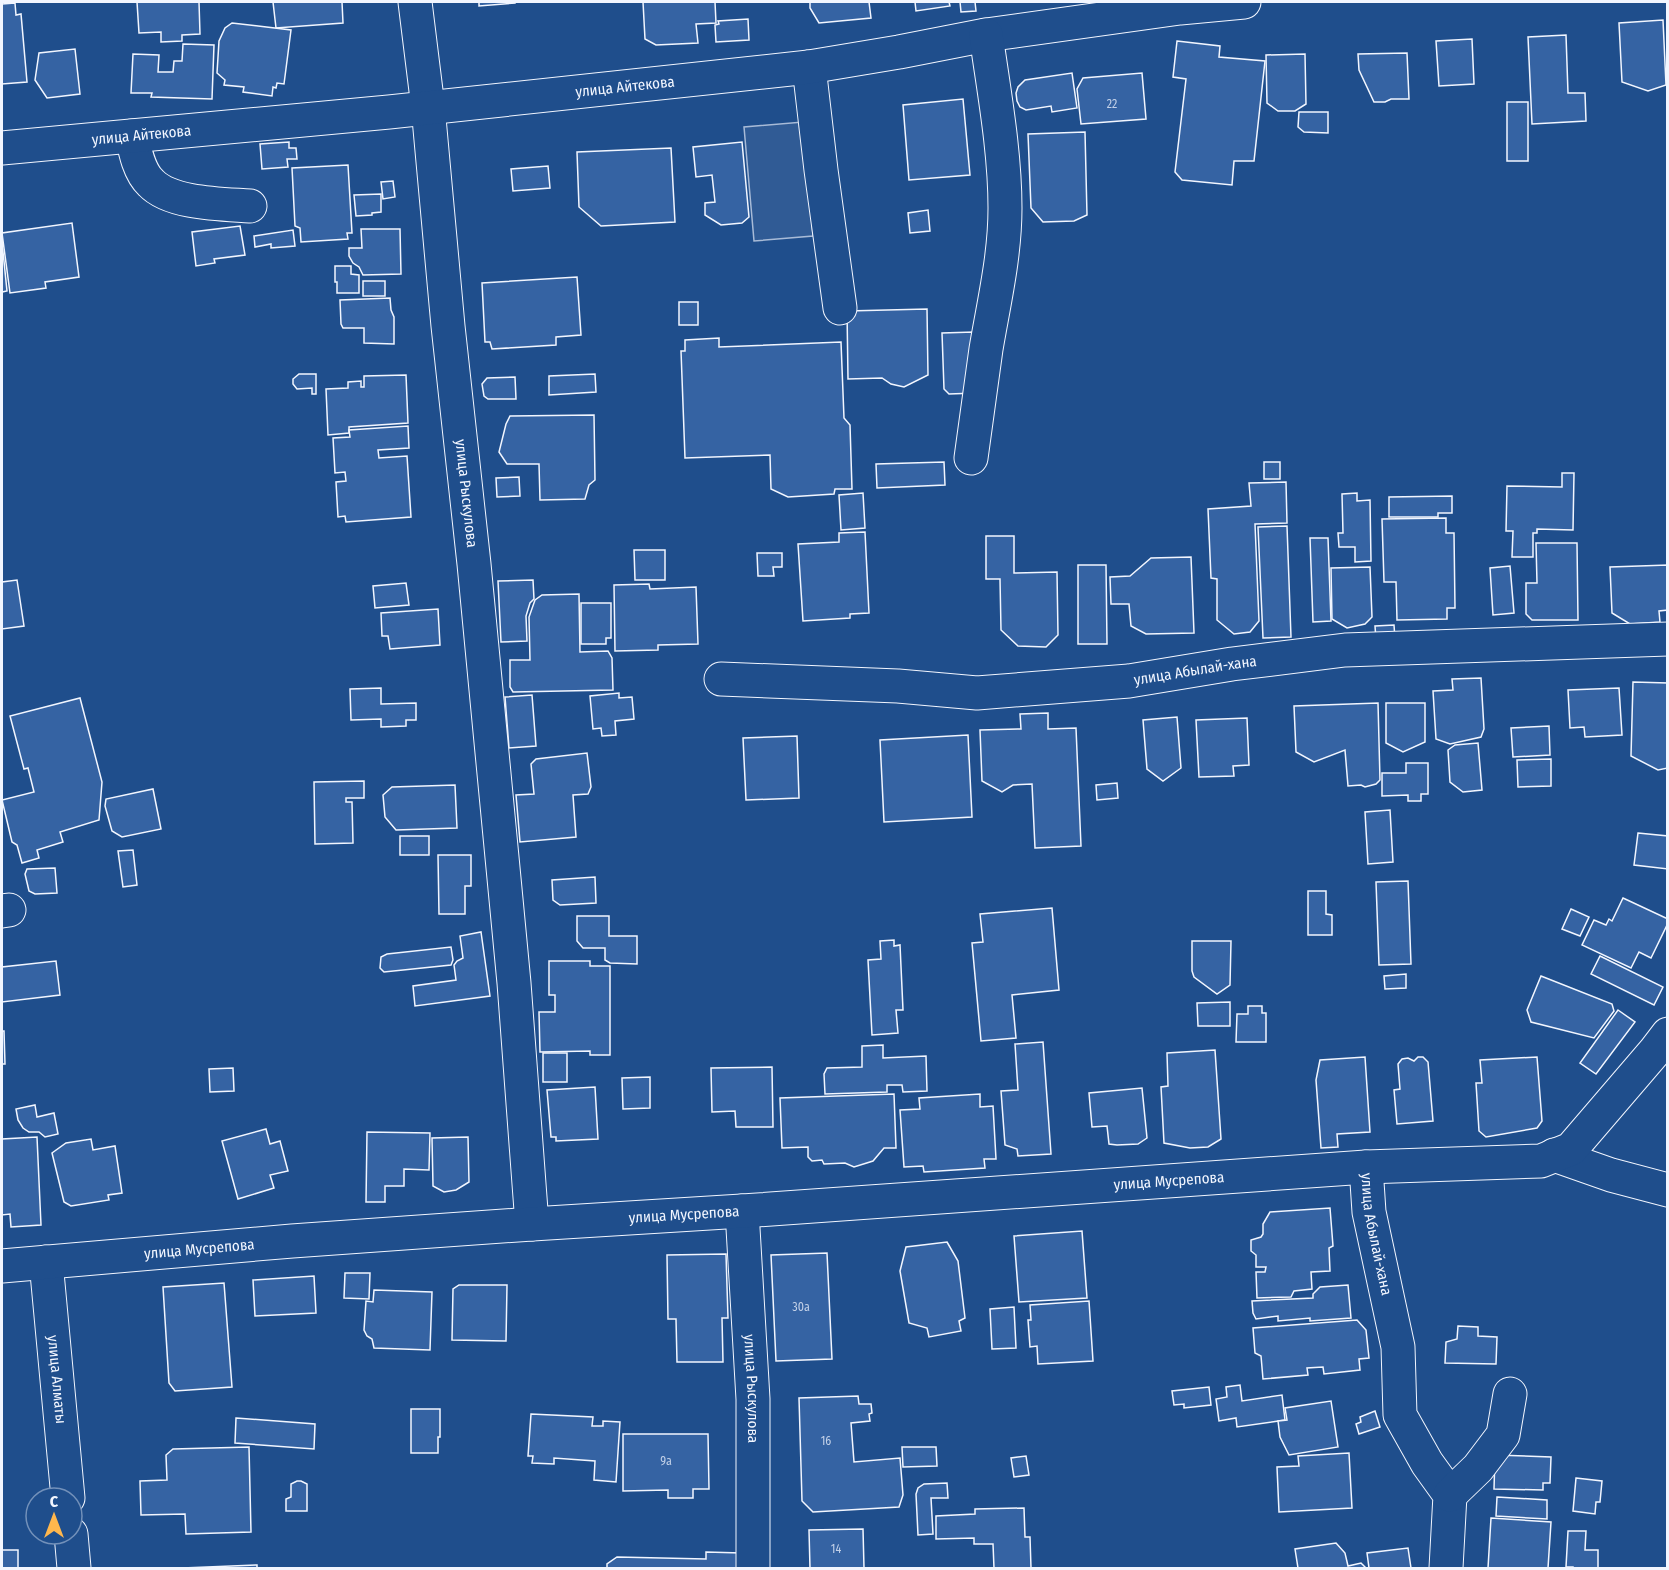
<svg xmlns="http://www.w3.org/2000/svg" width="1669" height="1570" font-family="'Fira Sans Condensed',sans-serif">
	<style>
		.built { fill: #305b95; stroke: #a8bbd7; stroke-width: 1.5 }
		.building { fill: #3563a3; stroke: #f2f6ff; stroke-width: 1.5 }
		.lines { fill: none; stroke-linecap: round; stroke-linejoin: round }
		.minor-casing { stroke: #f2f6ff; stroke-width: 35 }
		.minor { stroke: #1f4e8c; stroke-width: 33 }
		.labels { text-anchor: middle; stroke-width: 4.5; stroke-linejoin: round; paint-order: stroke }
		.number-label { font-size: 12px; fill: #c3d1e8 }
		.street-label { font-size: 15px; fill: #f2f6ff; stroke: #1f4e8c }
	</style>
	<rect width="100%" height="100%" fill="#1f4e8c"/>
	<polygon class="built" points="803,122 813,236 754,241 744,127"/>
	<g class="building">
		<polygon points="137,2 199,2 200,34 182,35 182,41 161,42 161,32 139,33"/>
		<polygon points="273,2 342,2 343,23 276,28"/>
		<polygon points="479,2 515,2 515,3 479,6"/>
		<polygon points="643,2 715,2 716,23 696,24 698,43 656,45 645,39"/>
		<polygon points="810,2 869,2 871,18 819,23 810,8"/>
		<polygon points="915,2 949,2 950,6 916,11"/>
		<polygon points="960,2 975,2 976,11 961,12"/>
		<polygon points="15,3 16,15 21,14 27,82 2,84 2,4"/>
		<polygon points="748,19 749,40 716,42 715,25 719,24 718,21"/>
		<polygon points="1663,20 1666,85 1648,91 1622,82 1619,23"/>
		<polygon points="232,23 291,30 284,84 277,83 276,88 273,87 272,96 243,92 244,87 224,85 225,80 217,73 219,41 225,28"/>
		<polygon points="1566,35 1568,93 1585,93 1586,121 1532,124 1528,37"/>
		<polygon points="1472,39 1474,84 1439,86 1436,41"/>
		<polygon points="1177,41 1220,46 1219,57 1265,61 1254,161 1234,161 1232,185 1182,180 1175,172 1186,79 1173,77"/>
		<polygon points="183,44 214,45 212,99 151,97 152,93 131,93 133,54 159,55 158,72 173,72 174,61 182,61"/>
		<polygon points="75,49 80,94 47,98 35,80 39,53"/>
		<polygon points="1407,53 1409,99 1391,99 1385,102 1374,102 1359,70 1358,54"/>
		<polygon points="1305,54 1306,104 1295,111 1278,111 1267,103 1266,55"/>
		<polygon points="1072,73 1077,108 1052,112 1051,106 1026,110 1020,107 1017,101 1016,93 1018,87 1025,80"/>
		<polygon points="1142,73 1146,119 1081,124 1077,89 1083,78"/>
		<polygon points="963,99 970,175 909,180 903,105"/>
		<rect x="1507" y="102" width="21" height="59"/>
		<polygon points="1299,112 1328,112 1328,133 1304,132 1298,127"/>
		<polygon points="1085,132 1087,215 1074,221 1043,222 1031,208 1028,134"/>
		<polygon points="289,142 289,148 296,148 297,159 287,159 288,167 262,169 260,144"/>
		<polygon points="742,142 749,217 742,223 721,225 705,215 705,203 715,202 712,175 696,177 693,147"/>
		<polygon points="671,148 675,222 601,226 579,207 577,152"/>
		<polygon points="348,165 352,233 347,233 348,239 301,242 300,228 295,226 292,168"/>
		<polygon points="548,166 550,188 513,191 511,169"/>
		<polygon points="393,181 395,197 383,199 381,182"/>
		<polygon points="381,194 381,212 372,213 372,215 356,216 354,195"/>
		<polygon points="928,210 930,231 910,233 908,213"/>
		<polygon points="72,223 79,277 45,282 46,288 10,293 2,233"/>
		<polygon points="240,226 245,255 214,259 215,263 196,266 192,232"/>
		<polygon points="361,229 400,229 401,274 363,275 359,267 353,263 349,256 349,248 362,248"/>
		<polygon points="293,230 295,246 271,248 271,244 255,247 254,236"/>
		<polygon points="2,242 7,291 2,292"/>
		<polygon points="335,266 351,266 351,274 359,275 359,293 337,293 337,282 335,282"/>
		<polygon points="577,277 581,335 556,337 556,345 492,349 490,342 485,342 482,283"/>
		<rect x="363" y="281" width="22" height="15"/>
		<polygon points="390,298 391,310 394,317 394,344 364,343 364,328 343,328 341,324 340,300"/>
		<rect x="679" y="302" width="19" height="23"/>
		<polygon points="927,309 928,375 904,387 891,384 882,378 848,379 847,311"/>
		<polygon points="974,332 976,393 949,394 944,389 942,333"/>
		<polygon points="719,338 719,347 841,342 844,418 850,425 852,489 835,489 834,494 788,497 771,489 770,455 685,458 681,351 685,351 685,340"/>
		<polygon points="299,374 316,374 316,394 312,394 312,388 297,389 293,384 293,379"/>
		<polygon points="595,374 596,392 549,395 549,376"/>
		<polygon points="406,375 408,423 349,427 349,433 328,435 326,389 348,388 348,382 361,381 361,387 364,387 364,376"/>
		<polygon points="515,377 516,399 488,399 484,396 482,384 487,378"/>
		<polygon points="594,415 595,480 589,485 585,499 540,500 539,464 507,464 499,452 506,424 510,416"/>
		<polygon points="408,426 409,448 378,450 379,458 407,456 411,517 346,522 345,516 338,517 336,482 346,481 345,472 335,473 333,438 350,437 349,430"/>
		<polygon points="944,462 945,485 877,488 876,464"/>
		<rect x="1264" y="462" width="16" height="17"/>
		<polygon points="1562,473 1574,473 1573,530 1537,529 1537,533 1533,533 1533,557 1512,557 1513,531 1506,531 1507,486 1562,487"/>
		<polygon points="519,477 520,496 497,497 496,478"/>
		<polygon points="1286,482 1287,523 1255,524 1259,621 1250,632 1234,634 1217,620 1217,579 1211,578 1208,509 1251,506 1249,483"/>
		<polygon points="863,493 865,528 841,530 839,495"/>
		<polygon points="1357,493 1357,501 1370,500 1371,561 1355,562 1355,547 1339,547 1338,533 1343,533 1342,494"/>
		<polygon points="1452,496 1452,513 1438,513 1438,517 1389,517 1389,497"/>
		<polygon points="1446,518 1446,533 1454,533 1455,608 1447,608 1447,619 1397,620 1396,582 1384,582 1382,519"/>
		<polygon points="1287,526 1291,637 1263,638 1258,527"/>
		<polygon points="865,532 869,613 850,614 850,618 803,621 798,544 839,542 839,533"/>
		<polygon points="986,536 1014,536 1014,573 1057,572 1058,635 1046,647 1018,646 1001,630 1000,579 986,579"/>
		<polygon points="1310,538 1328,538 1331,621 1313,622"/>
		<polygon points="1536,543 1577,543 1578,620 1532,620 1526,614 1526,583 1537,583"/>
		<polygon points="634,550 665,550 665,580 635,580"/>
		<polygon points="757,553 782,553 782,567 773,567 774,576 758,576"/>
		<polygon points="1191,557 1194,633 1146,634 1131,626 1129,604 1111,604 1110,577 1130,576 1151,558"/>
		<polygon points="1078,565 1106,565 1107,644 1078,644"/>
		<polygon points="1668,565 1668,610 1659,611 1660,622 1630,624 1612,613 1610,567"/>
		<polygon points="1510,566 1514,613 1493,615 1490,568"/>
		<polygon points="1370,567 1372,617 1365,624 1347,628 1332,619 1331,568"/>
		<polygon points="17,580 24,626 2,629 2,582"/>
		<polygon points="533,580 534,599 530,603 526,616 527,641 501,642 498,581"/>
		<polygon points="406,583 409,605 375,608 373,586"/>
		<polygon points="649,584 650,589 696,587 698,644 658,645 658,650 615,651 614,585"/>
		<polygon points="579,594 580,652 608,651 612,658 613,690 513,692 510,687 510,660 530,660 529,617 535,600 542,595"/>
		<polygon points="581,603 611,603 611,638 606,638 606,644 581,644"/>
		<polygon points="438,609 440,645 390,649 388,636 382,636 381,613"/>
		<polygon points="1394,625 1395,639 1376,640 1375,626"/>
		<polygon points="1481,678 1484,729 1481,737 1450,744 1436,739 1433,691 1453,690 1452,679"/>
		<polygon points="1633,682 1668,683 1668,768 1658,770 1631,756"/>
		<polygon points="381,688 381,704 416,703 416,720 406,720 406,726 381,727 381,719 351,720 350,689"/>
		<polygon points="1619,688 1622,735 1585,737 1584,727 1570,728 1568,690"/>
		<polygon points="619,693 619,698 632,697 634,719 615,721 616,735 602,736 601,728 593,729 590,696"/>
		<polygon points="532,695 536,746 509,748 505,697"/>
		<polygon points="80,698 102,782 99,820 60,832 63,842 37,850 39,858 22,863 17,845 12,842 2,800 34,792 28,768 24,769 10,716"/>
		<polygon points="1378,703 1380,780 1376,784 1365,787 1361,785 1348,786 1345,750 1314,762 1296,752 1294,706"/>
		<polygon points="1386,703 1425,703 1425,742 1403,752 1386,743"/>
		<polygon points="1048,713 1048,729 1076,728 1081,846 1035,848 1032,784 1013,785 1002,792 982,781 980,730 1021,729 1020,714"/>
		<polygon points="1177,717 1181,768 1163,781 1147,769 1143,720"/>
		<polygon points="1247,718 1249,765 1233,766 1234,776 1199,777 1196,720"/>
		<polygon points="1549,726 1550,755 1513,757 1511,728"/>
		<polygon points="968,735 972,817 884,822 880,740"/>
		<polygon points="797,736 799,798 746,800 743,738"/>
		<polygon points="1478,743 1482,790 1463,792 1450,782 1448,750 1455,745"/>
		<polygon points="587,753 591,787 588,794 573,795 576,837 520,842 516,795 534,794 531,764 536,759"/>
		<polygon points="1551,759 1551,786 1518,787 1517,760"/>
		<polygon points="1406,763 1428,763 1428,794 1421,794 1421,801 1408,801 1408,795 1382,796 1382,773 1406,773"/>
		<polygon points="364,781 364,798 346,798 346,802 352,802 353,843 315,844 314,782"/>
		<polygon points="1117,783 1118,798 1097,800 1096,785"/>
		<polygon points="455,785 457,828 396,830 385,817 383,795 392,787"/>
		<polygon points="153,789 161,829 122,837 112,831 105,806 106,799"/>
		<polygon points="1390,810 1393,862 1368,864 1365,812"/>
		<polygon points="1638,833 1668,836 1668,869 1634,865"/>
		<rect x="400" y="836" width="29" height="19"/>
		<polygon points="133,850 137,885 123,887 118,851"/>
		<polygon points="438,855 471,855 471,886 465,886 465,914 439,914"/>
		<polygon points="55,868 57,893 35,894 29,891 25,874 27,869"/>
		<polygon points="595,877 596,903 560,905 553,900 552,880"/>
		<polygon points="1408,881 1411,964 1379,965 1376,882"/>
		<polygon points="1308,891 1326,891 1326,914 1332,915 1332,935 1308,935"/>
		<polygon points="1623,898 1668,919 1668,923 1651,958 1639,952 1631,968 1582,945 1594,920 1606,925 1609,919 1612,921"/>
		<polygon points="1052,908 1059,990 1012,995 1016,1038 981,1041 972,943 983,942 980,914"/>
		<polygon points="1571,909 1589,917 1580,936 1562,929"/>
		<polygon points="577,916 609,916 609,936 637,936 637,964 610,963 605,960 605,948 583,948 577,941"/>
		<polygon points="481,932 490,996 415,1006 413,986 456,980 454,965 457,961 463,958 460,936"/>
		<polygon points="894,940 894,946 900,945 903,1010 896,1010 898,1033 872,1035 868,960 881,959 880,941"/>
		<polygon points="1192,941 1231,941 1230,985 1217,994 1194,977 1192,971"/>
		<polygon points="451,947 453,960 451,965 384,972 380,968 381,957 387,954"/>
		<polygon points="1600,956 1663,987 1654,1005 1591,974"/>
		<polygon points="56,961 60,995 2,1002 2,967"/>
		<polygon points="549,961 590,961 590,966 610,966 610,1055 590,1055 590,1051 540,1052 539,1012 555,1012 555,995 549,995"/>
		<polygon points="1406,974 1406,988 1385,989 1384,976"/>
		<polygon points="1541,976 1612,1004 1614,1011 1594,1038 1531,1022 1527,1010"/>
		<polygon points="1230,1002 1230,1026 1198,1026 1197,1003"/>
		<polygon points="1248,1006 1262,1006 1262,1013 1266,1013 1266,1042 1236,1042 1237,1014 1248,1014"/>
		<polygon points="1618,1010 1635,1022 1596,1074 1580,1063"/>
		<polygon points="2,1031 4,1031 5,1064 2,1064"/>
		<polygon points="1043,1042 1051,1154 1018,1156 1017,1149 1005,1145 1001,1091 1018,1090 1015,1044"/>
		<polygon points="883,1045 883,1058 926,1056 927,1091 903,1092 902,1085 887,1085 887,1092 825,1094 824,1074 827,1068 862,1067 862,1046"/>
		<polygon points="1215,1050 1221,1139 1208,1147 1190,1148 1164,1143 1161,1087 1168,1086 1167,1053"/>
		<rect x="543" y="1053" width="24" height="29"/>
		<polygon points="1365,1057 1370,1132 1337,1134 1338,1147 1321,1148 1316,1080 1320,1060"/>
		<polygon points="1418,1057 1423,1057 1428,1062 1433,1121 1397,1124 1394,1090 1400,1089 1398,1064 1402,1059 1408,1058 1414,1061"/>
		<polygon points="1537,1057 1542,1121 1537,1128 1486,1137 1479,1131 1476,1083 1482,1083 1480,1060"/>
		<polygon points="772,1067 773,1127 736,1127 735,1111 712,1112 711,1068"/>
		<polygon points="233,1068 234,1091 210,1092 209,1069"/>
		<polygon points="650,1077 650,1108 623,1109 622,1078"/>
		<polygon points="595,1087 598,1139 556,1141 556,1137 551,1137 547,1090"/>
		<polygon points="1142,1088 1147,1138 1138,1144 1117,1145 1109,1144 1107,1126 1092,1127 1089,1093"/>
		<polygon points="894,1094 896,1148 884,1148 873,1161 854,1167 845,1163 824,1164 822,1160 812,1161 808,1157 808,1147 782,1148 780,1098"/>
		<polygon points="980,1094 980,1107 993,1106 996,1159 984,1159 985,1168 924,1172 923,1166 904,1167 900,1110 920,1109 919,1098"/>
		<polygon points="35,1105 37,1117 54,1113 58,1134 45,1137 39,1132 29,1132 23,1128 18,1120 16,1109"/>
		<polygon points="266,1129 270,1144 280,1141 288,1171 270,1175 274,1188 238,1199 222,1141"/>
		<polygon points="367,1132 430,1133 429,1170 404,1169 404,1186 385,1186 385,1202 366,1202"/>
		<polygon points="37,1137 41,1225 11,1227 10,1214 2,1215 2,1139"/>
		<polygon points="468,1137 469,1182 456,1190 444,1192 433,1186 432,1138"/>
		<polygon points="91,1139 93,1150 115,1146 122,1193 108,1195 109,1200 71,1206 64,1202 52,1153 66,1143"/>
		<polygon points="1330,1208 1333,1246 1329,1248 1330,1271 1311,1272 1312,1289 1294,1291 1291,1297 1257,1298 1256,1272 1265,1272 1266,1267 1256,1267 1256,1255 1251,1251 1251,1240 1261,1237 1263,1234 1263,1224 1270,1212"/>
		<polygon points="1082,1231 1087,1298 1019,1302 1014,1236"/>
		<polygon points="947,1242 958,1261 965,1318 959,1321 961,1331 929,1337 927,1328 909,1323 900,1271 906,1247"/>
		<polygon points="827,1253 832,1359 776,1361 771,1255"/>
		<polygon points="726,1254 728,1318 722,1318 723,1362 677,1362 676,1319 668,1319 667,1255"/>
		<polygon points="345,1273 370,1273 369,1299 344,1298"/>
		<polygon points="314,1276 316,1313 255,1316 253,1280"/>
		<polygon points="224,1283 232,1387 175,1391 169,1383 163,1287"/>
		<polygon points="459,1285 507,1285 506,1341 452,1340 453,1289"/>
		<polygon points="1348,1285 1351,1318 1310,1321 1310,1318 1278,1321 1278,1316 1256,1319 1253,1313 1252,1301 1313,1298 1313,1294 1320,1287"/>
		<polygon points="374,1290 432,1292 430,1350 374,1348 372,1339 367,1336 364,1330 366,1301 373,1302"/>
		<polygon points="1089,1301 1093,1361 1038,1364 1037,1346 1030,1347 1028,1320 1031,1320 1030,1305"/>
		<polygon points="1014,1307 1016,1348 992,1349 990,1309"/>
		<polygon points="1357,1320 1366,1330 1369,1358 1359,1359 1360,1370 1324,1374 1323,1367 1307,1368 1308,1375 1263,1379 1261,1356 1255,1353 1253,1328"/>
		<polygon points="1458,1326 1478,1327 1478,1336 1497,1337 1496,1364 1445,1363 1446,1342 1457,1339"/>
		<polygon points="1240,1385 1242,1401 1282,1395 1285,1420 1237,1427 1236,1418 1219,1421 1216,1399 1227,1397 1226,1387"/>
		<polygon points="1209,1387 1211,1405 1184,1408 1184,1404 1174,1405 1172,1391"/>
		<polygon points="858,1396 859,1404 871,1404 872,1413 869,1414 870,1421 851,1423 854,1462 900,1458 903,1495 899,1507 813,1512 802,1501 799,1398"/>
		<polygon points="1331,1401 1338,1447 1289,1455 1280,1437 1278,1421 1287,1420 1285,1408"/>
		<polygon points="411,1409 440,1409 440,1437 438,1437 438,1453 411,1453"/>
		<polygon points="1375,1411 1380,1427 1359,1434 1356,1424 1361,1422 1360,1417"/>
		<polygon points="531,1414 593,1417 592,1426 603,1426 603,1421 620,1422 616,1482 594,1480 595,1461 554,1458 554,1464 532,1463 533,1456 528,1456"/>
		<polygon points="236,1418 315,1424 314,1449 235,1443"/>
		<polygon points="623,1434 708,1434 709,1489 693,1489 693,1498 668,1498 668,1490 623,1491"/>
		<polygon points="249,1447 251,1532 186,1534 185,1514 141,1515 140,1481 167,1480 166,1455 173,1449"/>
		<polygon points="902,1447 936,1447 937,1466 903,1467"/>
		<polygon points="1349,1453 1352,1508 1279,1512 1277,1467 1299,1466 1298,1456"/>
		<polygon points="1495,1455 1551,1457 1550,1483 1543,1483 1543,1490 1494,1489"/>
		<polygon points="1026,1456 1029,1475 1014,1477 1011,1458"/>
		<polygon points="1576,1478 1602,1481 1600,1502 1596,1502 1595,1514 1573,1511"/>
		<polygon points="297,1481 301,1481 307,1484 307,1511 286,1511 286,1499 291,1497 291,1484"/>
		<polygon points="947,1483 948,1498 931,1498 933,1534 918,1535 916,1494 918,1488 924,1484"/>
		<polygon points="1497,1497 1547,1500 1547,1519 1496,1516"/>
		<polygon points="1024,1508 1025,1537 1030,1537 1031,1568 994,1568 993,1544 974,1544 974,1538 936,1539 936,1516 975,1514 975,1509"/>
		<polygon points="1491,1518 1551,1522 1548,1568 1488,1568"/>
		<polygon points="863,1529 864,1568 810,1568 809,1530"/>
		<polygon points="1568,1531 1586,1531 1585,1550 1598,1550 1598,1568 1573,1568 1573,1567 1566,1567"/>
		<polygon points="1336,1543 1345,1553 1348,1566 1361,1563 1366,1568 1298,1568 1295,1549"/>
		<polygon points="1408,1548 1411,1568 1369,1568 1367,1553"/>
		<rect x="2" y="1550" width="16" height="18"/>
		<polygon points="706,1552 741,1553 740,1568 607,1568 607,1564 617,1557 706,1559"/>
		<polygon points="257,1565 257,1568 182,1568"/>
	</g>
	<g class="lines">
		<defs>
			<g id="minor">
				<path id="s1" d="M415 2 428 107 448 326 474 564 514 983 532 1224"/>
				<polyline points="809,67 821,170 840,308"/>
				<path d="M132 136C135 151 139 172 151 183 171 204 222 204 250 206"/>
				<path id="s2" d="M2 148 389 112 809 67 899 52 986 35 1180 8 1244 2"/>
				<path d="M971 458C976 422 981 385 986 349 994 302 1005 256 1005 208 1005 151 994 92 986 35"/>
				<path id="s3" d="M721 679 898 686 977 693 1129 681 1232 664 1345 650 1668 639"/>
				<polyline points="2,911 9,910"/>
				<polyline points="1554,1155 1611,1175 1668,1190"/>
				<path id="s4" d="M1366 1167 1369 1212 1398 1347 1400 1415 1427 1463 1450 1495 1446 1568"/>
				<path id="s5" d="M742 1211 753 1399V1568"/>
				<path id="s6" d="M46 1262 68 1498"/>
				<path id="s7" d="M2 1266 292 1241 532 1224 742 1211 1366 1167 1541 1161 1571 1149 1655 1051 1668 1034"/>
				<polyline points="1450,1495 1478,1468 1503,1435 1510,1394"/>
				<polyline points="71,1534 74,1568"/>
			</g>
		</defs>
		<use href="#minor" class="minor-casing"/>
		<use href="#minor" class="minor"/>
	</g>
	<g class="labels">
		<g class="number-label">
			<text x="1112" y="108">22</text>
			<text x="801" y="1311">30а</text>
			<text x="826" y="1445">16</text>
			<text x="666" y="1465">9а</text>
			<text x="836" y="1553">14</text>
		</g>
		<g class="street-label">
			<text dy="5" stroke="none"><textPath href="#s2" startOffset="626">улица Айтекова</textPath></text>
			<text dy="5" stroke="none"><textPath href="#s2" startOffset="140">улица Айтекова</textPath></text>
			<text dy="5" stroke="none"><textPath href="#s1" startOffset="494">улица Рыскулова</textPath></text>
			<text dy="5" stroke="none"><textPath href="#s3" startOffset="476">улица Абылай-хана</textPath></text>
			<text dy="5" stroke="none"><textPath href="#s7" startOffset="1170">улица Мусрепова</textPath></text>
			<text dy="5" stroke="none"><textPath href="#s7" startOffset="684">улица Мусрепова</textPath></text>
			<text dy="5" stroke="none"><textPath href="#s4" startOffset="68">улица Абылай-хана</textPath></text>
			<text dy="5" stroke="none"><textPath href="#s7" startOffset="198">улица Мусрепова</textPath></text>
			<text dy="5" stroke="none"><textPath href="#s6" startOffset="118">улица Алматы</textPath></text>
			<text dy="5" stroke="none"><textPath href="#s5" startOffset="178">улица Рыскулова</textPath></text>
		</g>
	</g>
	<rect width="1669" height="1570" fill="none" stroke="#f2f6ff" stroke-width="6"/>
	<g transform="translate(54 1516)"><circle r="28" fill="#1f4e8c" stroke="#7391ba" stroke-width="1.5"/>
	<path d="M0-4.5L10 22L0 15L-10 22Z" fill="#ffb74d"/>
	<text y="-9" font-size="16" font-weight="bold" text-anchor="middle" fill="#f2f6ff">С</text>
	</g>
</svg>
